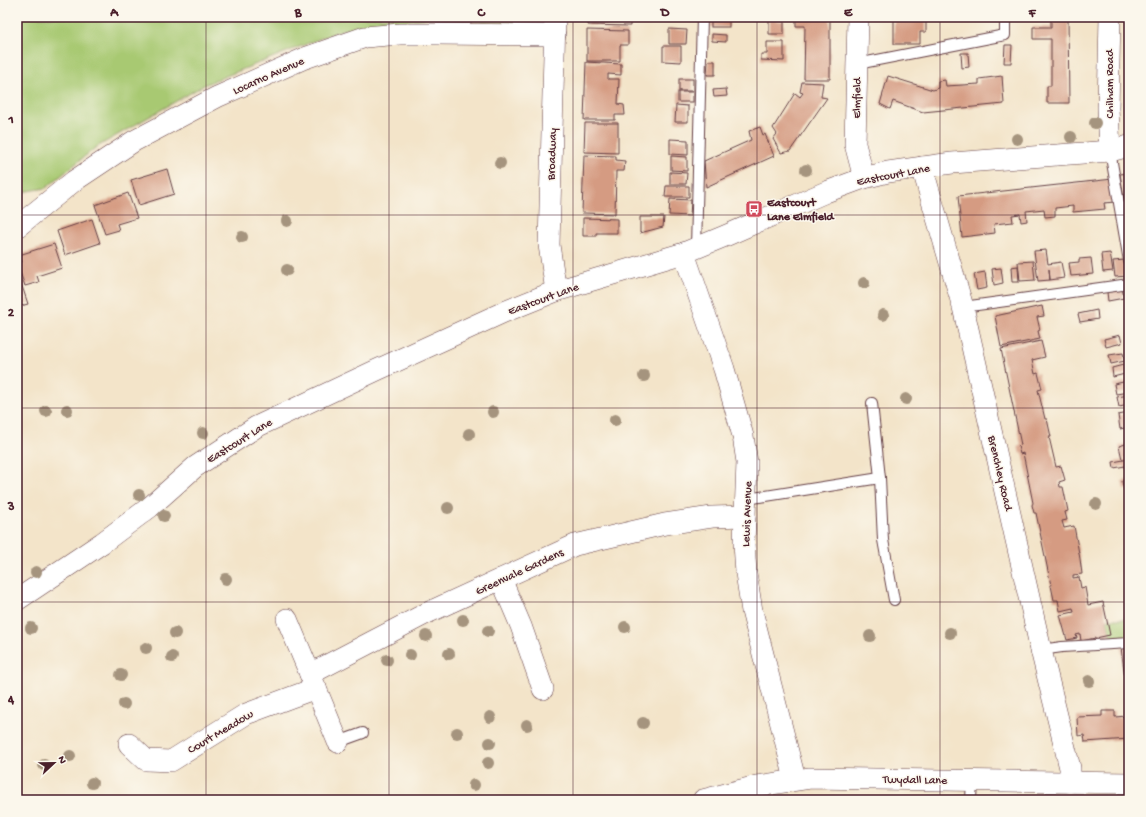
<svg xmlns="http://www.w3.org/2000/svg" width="1146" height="817" font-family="'Gochi Hand',sans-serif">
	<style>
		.green { fill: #a8c972; stroke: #79744e }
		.building { fill: #d59b82 }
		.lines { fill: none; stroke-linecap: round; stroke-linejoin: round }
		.service-casing { stroke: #633d43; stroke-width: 12 }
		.minor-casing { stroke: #633d43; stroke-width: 22 }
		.service { stroke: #fff; stroke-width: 10 }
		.minor { stroke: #fff; stroke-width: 21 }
		.tree { fill: #a5947e }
		.grid { fill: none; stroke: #4a1f2b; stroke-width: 1; stroke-opacity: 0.55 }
		.labels { text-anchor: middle; stroke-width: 3; stroke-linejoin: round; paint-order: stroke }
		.street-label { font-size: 12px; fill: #4a1f2b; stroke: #fbf7ec }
		.poi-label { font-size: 12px; font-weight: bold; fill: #4a1f2b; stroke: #fbf7ec; text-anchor: start }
		.neatline { fill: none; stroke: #4a1f2b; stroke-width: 1.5 }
		.grid-label { font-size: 13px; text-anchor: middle; font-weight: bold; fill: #4a1f2b }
	</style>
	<rect width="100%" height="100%" fill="#fbf7ec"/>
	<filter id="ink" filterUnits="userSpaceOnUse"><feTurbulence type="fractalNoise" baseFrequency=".025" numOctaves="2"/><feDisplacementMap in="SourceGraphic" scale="8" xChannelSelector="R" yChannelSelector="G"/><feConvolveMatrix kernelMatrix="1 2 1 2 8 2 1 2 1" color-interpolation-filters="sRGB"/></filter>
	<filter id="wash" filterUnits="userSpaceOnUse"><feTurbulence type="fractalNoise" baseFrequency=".012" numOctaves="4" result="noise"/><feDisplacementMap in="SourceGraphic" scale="16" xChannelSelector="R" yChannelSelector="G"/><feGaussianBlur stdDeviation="0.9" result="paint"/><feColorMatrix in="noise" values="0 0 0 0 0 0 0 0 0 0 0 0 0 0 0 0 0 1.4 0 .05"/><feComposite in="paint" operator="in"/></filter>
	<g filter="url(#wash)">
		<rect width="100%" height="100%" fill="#f3e4c9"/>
		<g class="green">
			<polygon points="17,17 534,17 534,25 430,18 342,30 206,84 95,148 46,188 17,193"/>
			<polygon points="1107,619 1129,619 1129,638 1111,639"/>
		</g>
		<g id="blocks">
			<g class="building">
				<polygon points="589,17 630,17 630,26 588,25"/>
				<polygon points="796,17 830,17 830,79 804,79 805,26 796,26"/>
				<polygon points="894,17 926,17 926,32 920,32 920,44 894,44"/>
				<polygon points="1051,17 1068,17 1069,103 1047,103 1047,86 1051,86 1051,39 1033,39 1033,27 1051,27"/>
				<rect x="711" y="18" width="18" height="9"/>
				<polygon points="769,20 784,21 784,34 769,34"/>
				<polygon points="669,29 687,30 686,44 669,44"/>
				<polygon points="587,30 628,31 628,45 620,45 620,61 587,61"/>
				<polygon points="712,34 726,35 726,42 712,41"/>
				<polygon points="767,42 784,42 784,61 761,60 761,54 767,54"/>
				<polygon points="1005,45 1012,45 1011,63 1004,63"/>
				<polygon points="663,46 681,46 681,62 663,61"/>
				<polygon points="961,53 968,53 969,67 962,68"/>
				<polygon points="708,61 715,61 715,75 707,75"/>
				<polygon points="586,62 621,64 621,75 608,74 608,79 619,79 618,104 624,105 625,115 615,115 615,120 584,120"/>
				<polygon points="888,76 933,90 938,88 938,81 945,80 946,86 979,84 979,79 1002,76 1004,104 923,112 893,101 890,109 880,104"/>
				<rect x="679" y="79" width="14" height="12"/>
				<polygon points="802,82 823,83 821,97 827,98 790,151 781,153 773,139 777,134 773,128 795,93 800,97 803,93 800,92"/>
				<polygon points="726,89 727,96 714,97 713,90"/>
				<rect x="678" y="92" width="15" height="10"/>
				<polygon points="676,105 688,106 688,122 675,122"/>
				<polygon points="585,123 618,123 618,153 584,152"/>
				<polygon points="760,127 763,135 765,134 774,156 706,187 704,161 751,140 749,131"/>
				<polygon points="670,139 688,140 688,155 670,154"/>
				<polygon points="584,155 616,156 616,160 625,161 624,171 616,171 615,214 582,213"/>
				<polygon points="671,156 687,157 687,171 671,170"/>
				<polygon points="167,169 174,194 139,205 131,180"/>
				<polygon points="670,172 687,173 686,184 670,184"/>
				<polygon points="1129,173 1129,197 1124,198 1120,174"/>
				<polygon points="1113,179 1116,202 1104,203 1105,209 1073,212 1073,206 1055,208 1055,216 1045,217 1044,209 1026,211 1027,221 1021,222 1020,214 1012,215 1013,222 994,224 995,233 962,237 958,196"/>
				<polygon points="666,186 689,186 689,197 665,197"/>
				<polygon points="128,193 137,218 117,224 119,230 105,234 95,205"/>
				<polygon points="670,199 691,200 690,216 669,215"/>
				<polygon points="640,217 664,217 663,227 640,233"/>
				<polygon points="583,218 617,219 617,233 596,233 596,236 583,236"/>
				<polygon points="92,219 100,243 65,255 57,231"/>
				<polygon points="54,244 62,268 37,276 39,282 25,286 17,264 17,263 22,262 19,255"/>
				<polygon points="1046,250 1048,264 1061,262 1064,278 1050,280 1049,269 1050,280 1038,281 1034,251"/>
				<polygon points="1110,253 1113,271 1103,272 1101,254"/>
				<polygon points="1091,258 1093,274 1071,276 1069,263 1079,262 1079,259"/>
				<polygon points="1125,260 1128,276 1115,277 1113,261"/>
				<polygon points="1033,261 1035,280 1020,281 1018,262"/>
				<polygon points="1018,266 1019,282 1012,282 1011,267"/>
				<polygon points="1001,268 1003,283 994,285 992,269"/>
				<polygon points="985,272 987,288 977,290 974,274"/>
				<polygon points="17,274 18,274 28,304 17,307"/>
				<polygon points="1122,289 1124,298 1108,301 1107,292"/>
				<polygon points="1042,306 1044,316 1037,317 1040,330 1038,331 1040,339 1001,347 995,316"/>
				<polygon points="1097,310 1098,319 1080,322 1078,314"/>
				<polygon points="1120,335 1122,343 1106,347 1104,339"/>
				<polygon points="1041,341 1045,357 1032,360 1035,374 1038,373 1042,389 1038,390 1045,419 1047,419 1051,437 1049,437 1056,467 1061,466 1065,480 1059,482 1060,487 1063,487 1068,511 1065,512 1067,520 1062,521 1064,528 1074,526 1080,559 1082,574 1073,575 1073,578 1079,577 1081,588 1085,587 1088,605 1103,602 1110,635 1081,641 1080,634 1076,635 1077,638 1067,640 1060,615 1074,612 1073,608 1060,611 1058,600 1054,600 1036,513 1034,513 1032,505 1033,503 1023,453 1020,454 1018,446 1021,445 1001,349"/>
				<polygon points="1123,353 1125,361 1111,364 1109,355"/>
				<polygon points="1127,364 1129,373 1113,377 1112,368"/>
				<polygon points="1128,381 1129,392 1116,394 1114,384"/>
				<polygon points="1129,395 1129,405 1119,407 1117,397"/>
				<polygon points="1129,413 1129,427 1120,429 1118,415"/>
				<polygon points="1129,443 1129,458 1122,459 1119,446"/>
				<polygon points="1129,459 1129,469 1126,470 1125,466 1114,468 1113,462"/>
				<polygon points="1129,480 1129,489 1124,490 1122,481"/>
				<polygon points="1129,646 1129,679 1125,679 1121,647"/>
				<polygon points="1127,709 1129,709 1129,739 1085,742 1084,735 1078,736 1077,717 1102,716 1102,711 1115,711 1115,717 1127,716"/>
				<rect x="999" y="798" width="34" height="2"/>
			</g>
		</g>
	</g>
	<g filter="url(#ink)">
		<use href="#blocks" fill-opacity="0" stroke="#633d43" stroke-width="1"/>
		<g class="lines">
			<defs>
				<g id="service">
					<polyline points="857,64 1005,35 1005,17"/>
					<polyline points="1110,151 1129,261"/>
					<polyline points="696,248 702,17"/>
					<polyline points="963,307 1129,284"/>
					<polyline points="872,403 880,478 883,540 894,600"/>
					<polyline points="747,499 880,478"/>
					<polyline points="1041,650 1062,647 1129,643"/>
					<polyline points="338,742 363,733"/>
					<polyline points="971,800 972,780"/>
				</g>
				<g id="minor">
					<polyline points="555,17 549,245 556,291"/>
					<polyline points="858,17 855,144 864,178"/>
					<polyline points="1110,17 1108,108 1110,151"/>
					<polyline points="922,167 963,307 1041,650 1070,768 1070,782"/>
					<polyline points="17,227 74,181 134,141 217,97 305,58 365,37 400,34 436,34 555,35"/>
					<polyline points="684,253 724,369 743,436 747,462 744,543 746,573 752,611 795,779"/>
					<polyline points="501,579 521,626 543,689"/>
					<polyline points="17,600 102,543 150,507 195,467 256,427 377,370 504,312 556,291 684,253 725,236 826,192 864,178 888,172 952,163 1110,151 1129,146"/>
					<polyline points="287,619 310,674"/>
					<polyline points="338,742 310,674 427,613 575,545 665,524 712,517 745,516"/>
					<polyline points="129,744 146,760 171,761 246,714 316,688"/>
					<polyline points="703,800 757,786 810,778 1129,783"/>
				</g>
			</defs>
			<use href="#service" class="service-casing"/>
			<use href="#minor" class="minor-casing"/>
			<use href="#service" class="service"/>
			<use href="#minor" class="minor"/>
		</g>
		<g class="tree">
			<circle cx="1095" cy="123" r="6"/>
			<circle cx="1071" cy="137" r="6"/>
			<circle cx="1017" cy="139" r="6"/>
			<circle cx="500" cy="163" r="6"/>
			<circle cx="806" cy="170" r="6"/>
			<circle cx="287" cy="221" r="6"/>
			<circle cx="242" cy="237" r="6"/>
			<circle cx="287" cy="270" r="6"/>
			<circle cx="864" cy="283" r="6"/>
			<circle cx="883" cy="315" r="6"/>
			<circle cx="644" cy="376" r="6"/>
			<circle cx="906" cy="399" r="6"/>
			<circle cx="67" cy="410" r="6"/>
			<circle cx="46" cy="411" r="6"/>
			<circle cx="493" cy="412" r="6"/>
			<circle cx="615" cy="420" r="6"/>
			<circle cx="203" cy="433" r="6"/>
			<circle cx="469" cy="434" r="6"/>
			<circle cx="139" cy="495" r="6"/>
			<circle cx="1096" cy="504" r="6"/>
			<circle cx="448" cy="508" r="6"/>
			<circle cx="164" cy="516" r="6"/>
			<circle cx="36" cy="572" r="6"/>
			<circle cx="226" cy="579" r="6"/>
			<circle cx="463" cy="620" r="6"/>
			<circle cx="625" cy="627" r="6"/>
			<circle cx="31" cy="628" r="6"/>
			<circle cx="488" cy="631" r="6"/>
			<circle cx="175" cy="633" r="6"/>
			<circle cx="950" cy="633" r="6"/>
			<circle cx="426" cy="636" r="6"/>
			<circle cx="870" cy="636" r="6"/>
			<circle cx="146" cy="648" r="6"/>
			<circle cx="449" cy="654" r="6"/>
			<circle cx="410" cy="655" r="6"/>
			<circle cx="172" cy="657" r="6"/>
			<circle cx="387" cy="660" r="6"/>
			<circle cx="121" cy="675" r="6"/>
			<circle cx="1089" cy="681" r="6"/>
			<circle cx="124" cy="704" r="6"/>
			<circle cx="490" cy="717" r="6"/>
			<circle cx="643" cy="723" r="6"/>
			<circle cx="527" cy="725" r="6"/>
			<circle cx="457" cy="733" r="6"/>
			<circle cx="490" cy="743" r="6"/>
			<circle cx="70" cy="756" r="6"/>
			<circle cx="488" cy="763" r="6"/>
			<circle cx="44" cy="765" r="6"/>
			<circle cx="92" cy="783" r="6"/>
			<circle cx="474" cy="785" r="6"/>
		</g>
	</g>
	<path class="grid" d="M206 17V800M389 17V800M573 17V800M757 17V800M940 17V800M17 215H1129M17 408H1129M17 602H1129"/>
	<defs>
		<symbol id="bus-square" viewBox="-11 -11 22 22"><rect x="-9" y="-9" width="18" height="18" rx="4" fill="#d1495b" stroke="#fbf7ec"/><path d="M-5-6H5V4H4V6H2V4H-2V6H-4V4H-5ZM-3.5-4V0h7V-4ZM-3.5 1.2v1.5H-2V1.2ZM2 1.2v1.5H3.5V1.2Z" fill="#fff"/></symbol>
	</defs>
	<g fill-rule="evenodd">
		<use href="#bus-square" x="744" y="199" width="20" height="20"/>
	</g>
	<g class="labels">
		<g class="street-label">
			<text transform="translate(268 75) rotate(-24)" y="4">Locarno Avenue</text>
			<text transform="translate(1109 84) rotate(-90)" y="4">Chilham Road</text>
			<text transform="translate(856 98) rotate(-89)" y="4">Elmfield</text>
			<text transform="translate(551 154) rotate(-88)" y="4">Broadway</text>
			<text transform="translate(893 174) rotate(-11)" y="4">Eastcourt Lane</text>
			<text transform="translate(543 298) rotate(-20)" y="4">Eastcourt Lane</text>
			<text transform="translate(239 440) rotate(-32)" y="4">Eastcourt Lane</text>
			<text transform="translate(1001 473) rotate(77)" y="4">Brenchley Road</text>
			<text transform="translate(746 514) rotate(-88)" y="4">Lewis Avenue</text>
			<text transform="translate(519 571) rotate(-25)" y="4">Greenvale Gardens</text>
			<text transform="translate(220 731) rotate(-31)" y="4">Court Meadow</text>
			<text transform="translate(915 779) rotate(1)" y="4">Twydall Lane</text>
		</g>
		<g class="poi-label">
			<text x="767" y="206">Eastcourt<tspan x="767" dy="14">Lane Elmfield</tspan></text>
		</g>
	</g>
	<rect width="1146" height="817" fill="none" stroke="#fbf7ec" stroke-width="44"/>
	<g transform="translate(54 763) rotate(68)" stroke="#fbf7ec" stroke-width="3" paint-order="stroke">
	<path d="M0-3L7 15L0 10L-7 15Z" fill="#4a1f2b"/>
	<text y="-6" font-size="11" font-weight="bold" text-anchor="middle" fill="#4a1f2b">N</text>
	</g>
	<rect x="22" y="22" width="1102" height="773" class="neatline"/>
	<g class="grid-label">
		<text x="114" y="16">A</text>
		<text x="298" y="16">B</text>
		<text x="481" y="16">C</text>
		<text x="665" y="16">D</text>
		<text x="848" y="16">E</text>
		<text x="1032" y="16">F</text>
		<text x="11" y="123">1</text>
		<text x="11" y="316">2</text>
		<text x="11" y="510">3</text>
		<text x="11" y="703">4</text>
	</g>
</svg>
